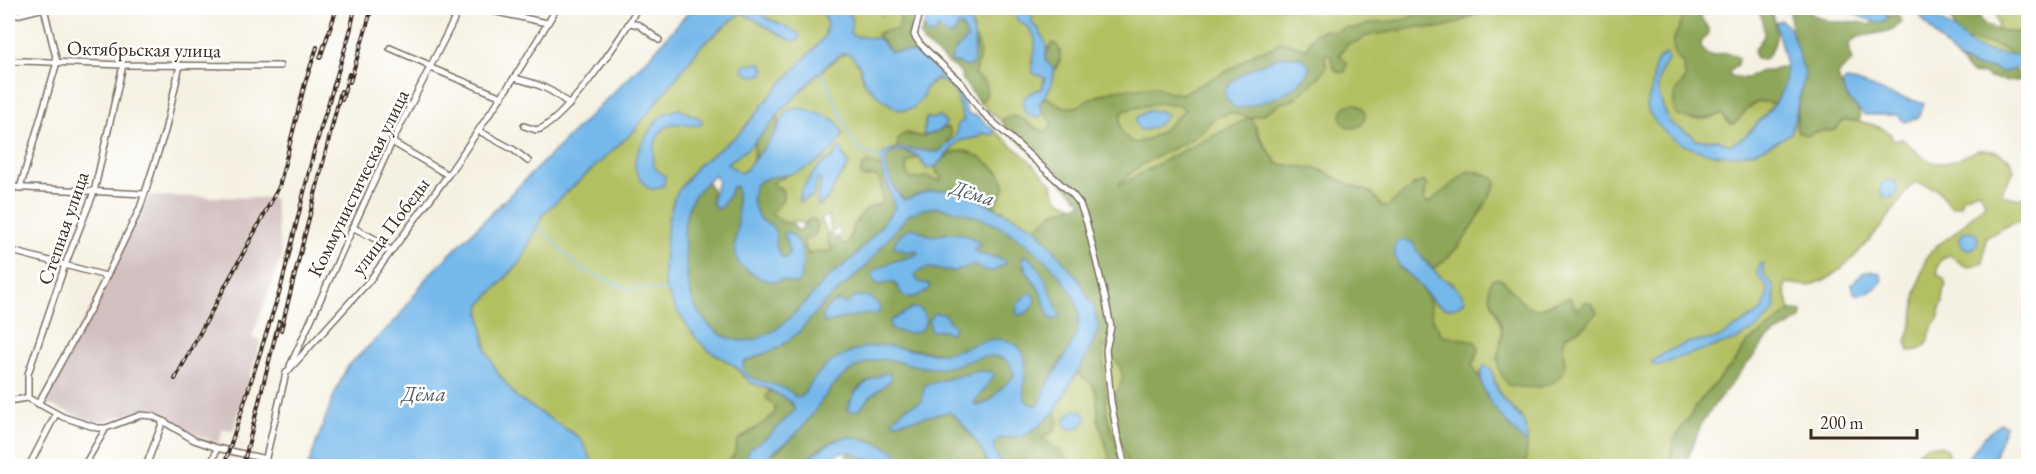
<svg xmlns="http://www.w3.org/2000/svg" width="2036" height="474" font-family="'EB Garamond',serif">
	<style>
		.industrial { fill: #d2bfbf }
		.green { fill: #b2c062; stroke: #767540; stroke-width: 1.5; fill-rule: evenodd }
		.forest { fill: #8da658; stroke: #64683b; stroke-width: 1.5; fill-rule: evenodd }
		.water { fill: #74b8ea; stroke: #587184; stroke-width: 1.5; fill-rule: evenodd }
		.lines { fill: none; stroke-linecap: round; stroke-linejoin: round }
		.stream { stroke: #74b8ea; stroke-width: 1.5 }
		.minor-casing { stroke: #7c7063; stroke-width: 8 }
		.minor { stroke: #fff; stroke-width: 5 }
		.rail-casing { stroke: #3b2a1e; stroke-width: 4 }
		.rail { stroke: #fff; stroke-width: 1.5; stroke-dasharray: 4.5; stroke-linecap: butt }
		.labels { text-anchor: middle; stroke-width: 5; stroke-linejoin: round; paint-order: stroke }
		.street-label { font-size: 20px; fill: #3b2a1e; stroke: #fff }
		.water-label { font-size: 21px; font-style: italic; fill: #4f5c65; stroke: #fff }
	</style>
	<rect width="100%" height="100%" fill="#fff"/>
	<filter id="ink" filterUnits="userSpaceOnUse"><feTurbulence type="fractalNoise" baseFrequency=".0167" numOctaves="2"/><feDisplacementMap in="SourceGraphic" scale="12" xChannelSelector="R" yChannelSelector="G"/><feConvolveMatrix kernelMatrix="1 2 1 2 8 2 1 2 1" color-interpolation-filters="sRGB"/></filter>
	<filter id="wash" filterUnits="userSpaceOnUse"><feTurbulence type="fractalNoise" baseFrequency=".008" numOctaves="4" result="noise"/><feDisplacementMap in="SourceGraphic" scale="24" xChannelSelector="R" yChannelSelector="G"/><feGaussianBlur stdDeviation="1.35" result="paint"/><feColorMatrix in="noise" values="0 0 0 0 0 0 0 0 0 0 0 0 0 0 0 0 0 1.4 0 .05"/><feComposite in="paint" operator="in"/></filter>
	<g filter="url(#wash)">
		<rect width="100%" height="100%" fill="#f5f1e2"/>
		<polygon class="industrial" points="149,196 274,198 282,256 252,337 261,341 233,431 223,429 219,443 187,432 154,407 96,423 41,402"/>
		<g class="green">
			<path d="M755 8H817L825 16 827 25 824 38 772 94 740 133 696 167 674 199 668 221 664 284 707 349 735 366 743 377 773 392H769L775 407V413L764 423 738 440 734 455 727 466H595L580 438 516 397 497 372 486 350 480 313 481 304 521 262 543 214 634 131 701 46 742 12 788 39 778 22C769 19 761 16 755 8Z"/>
			<polygon points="847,8 879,8 882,16 888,14 889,8 902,8 898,29 880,32 877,34 879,39 854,36 849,33 852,19"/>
			<path d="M964 8H1015L1014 10 1018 21C1029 24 1038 38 1036 48 1036 53 1033 58 1031 63L1038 75 1045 77 1042 88 1030 93 1040 117 1043 113 1050 120 1052 125 1049 131C1030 133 1024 109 1003 119V123L979 102 982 101 984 81 974 75C979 57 984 53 973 35L974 29 962 10Z"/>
			<path d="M1029 8H1449L1439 12 1423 13 1402 20 1373 23 1353 29 1332 32 1325 30 1311 38 1307 49 1284 42 1278 43 1274 47 1255 53 1230 70 1181 94 1169 92 1155 86 1101 94 1078 107H1064L1045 97C1053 84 1052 72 1060 61L1058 47 1053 43 1047 50 1039 29 1032 24 1031 9Z"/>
			<path d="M1491 8 1598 9 1683 18 1677 58 1682 62 1686 78 1676 91 1698 119H1707L1722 114 1727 121C1740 115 1749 106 1763 100L1774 104 1741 141 1729 145 1719 140H1694C1690 130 1679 131 1672 124 1668 122 1667 116 1665 112 1656 91 1654 78 1669 59L1666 54C1651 61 1655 74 1652 88 1651 94 1648 100 1646 106L1649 113 1718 156 1791 133 1798 109 1796 127 1814 132 1836 130 1842 120C1861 121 1875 123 1891 134L1892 140 1903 139C1912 148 1925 162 1938 163 1965 164 1975 138 2004 156 2011 159 2013 164 2014 171L2002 189V195L2019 199 2028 194V219L2013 223 1986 237 1983 263C1965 271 1964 265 1950 255 1941 257 1936 265 1938 274L1944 279 1946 285 1943 291V304C1938 309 1940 312 1939 318 1937 324 1937 320 1933 326 1926 339 1931 351 1909 351L1906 341 1913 321 1916 293 1926 258 1936 246 1951 236 1985 204 1980 192H1975L1962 198 1960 205 1951 207 1937 189 1914 182 1881 227 1852 259 1829 278 1808 286 1786 283 1785 289 1790 311 1768 329 1747 343 1735 361 1702 398 1674 440 1668 466H1524L1526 461 1521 416 1501 396 1490 368 1482 370 1479 377 1472 366 1478 353 1475 342 1442 335 1432 318 1429 299 1437 305 1454 284 1442 278 1433 269C1462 251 1480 215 1495 185L1493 177C1485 173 1476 170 1467 172L1430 203 1424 201 1426 192 1415 183C1409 193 1397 198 1388 207L1382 206 1372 193 1350 185 1318 169 1277 164C1270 151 1261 141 1256 127L1116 187 1129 174 1144 162 1192 139 1216 117 1232 113 1250 118 1263 114 1283 102 1295 99 1299 93 1312 83 1327 53 1330 55 1333 65 1346 45C1365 35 1397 28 1419 27 1426 27 1432 29 1438 28 1457 26 1474 14 1491 8ZM1491 301 1522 302 1530 308 1540 309 1553 302 1574 307 1577 311 1585 302 1587 325 1566 336 1562 348 1565 361 1497 359C1505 334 1502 324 1491 301Z"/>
			<polygon points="1995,8 2028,8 2028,35 1996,30 1998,26"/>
			<path d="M1965 40 1994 44 2015 55C1996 54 1979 53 1965 40Z"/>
			<path d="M847 53C863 62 858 70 865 83 868 89 878 94 883 100L923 98 925 88 932 84 936 78C967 94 953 95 964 120L958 124 956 136 947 144 951 134 949 128H944L946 123 932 119 925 120 924 137 908 133 898 140 897 148C886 151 878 154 882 168L872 165 865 178 875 176 880 180 883 201 881 204C867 207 859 215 852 229 850 234 851 238 848 243L844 245 838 238 841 230 836 229 831 233 829 215 821 219 828 233 832 251 813 252 808 256 802 238 809 239 808 220 803 225V223L794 221 792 223C784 223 774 220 771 212L778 206 783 194 782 189 771 183 825 158 836 121 804 109 785 115 779 125 778 115C788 102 834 57 847 53ZM839 149 847 160 846 171 839 178 828 198 821 205V182L818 179 808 197 801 202 804 185 820 165 830 160Z"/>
			<path d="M1158 103 1181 106 1185 109C1170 125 1157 139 1135 143 1121 137 1118 128 1121 114L1126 110ZM1148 111H1160L1157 125 1147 130 1136 123 1137 117Z"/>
			<path d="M995 131 1026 157 1053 185 1052 187 1059 200 1074 206 1053 213 1036 228 994 206C997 201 1003 194 1004 188 1007 169 980 159 967 151L941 162 959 141 978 137 982 133 993 135Z"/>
			<path d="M755 142C753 155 754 166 741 173L727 165Z"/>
			<polygon points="917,156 927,169 936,166 936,171 942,179 940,181 927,177 911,179 907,175 907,163 915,159"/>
			<path d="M1102 343C1109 352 1125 366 1123 379 1122 390 1114 392 1115 406 1117 427 1122 446 1128 466H1122L1107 413Z"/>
			<polygon points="1077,373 1093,385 1097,395 1098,419 1112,466 1101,466 1099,462 1083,461 1083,466 1071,466 1062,453 1043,439 1044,436 1052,433 1058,422 1055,411"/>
			<polygon points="1928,445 1941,446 1948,450 1950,459 1944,466 1910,466 1919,451"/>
		</g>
		<g class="forest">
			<path d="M902 8H914C915 18 907 27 910 37 912 43 918 48 921 54L899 51 891 52 877 35 880 32 898 29Z"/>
			<path d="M1449 8H1473L1471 11 1477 13 1457 23 1439 28 1418 27 1403 30 1366 36 1357 42 1349 43 1339 54 1347 63 1346 71 1340 73 1335 70 1330 55 1327 53 1325 56C1325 59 1326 63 1326 66 1324 76 1295 99 1286 103L1283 102 1263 114 1250 118C1256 126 1257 135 1262 142 1267 150 1273 155 1277 164L1318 169 1350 185 1372 193 1382 206 1388 207 1397 198 1420 182H1424L1427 186 1423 199 1426 203H1429L1467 172 1471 171 1493 177 1496 182 1495 185C1480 215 1462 251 1433 269L1417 252 1413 243 1399 267 1416 281 1429 299 1432 318 1442 335 1475 342 1479 348 1472 366 1479 377 1486 396 1527 444 1526 461 1524 466H1128C1123 448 1111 416 1115 397 1116 389 1124 383 1122 375 1120 362 1110 353 1102 344L1107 413 1122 466H1112L1098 419 1097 395 1093 385 1077 373 1099 329 1078 279 1036 228 1053 213 1083 203 1005 127 1003 119C1024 109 1030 133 1049 131L1052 125C1050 117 1043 112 1039 104L1045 97 1064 107H1077L1088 100 1114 90 1155 86 1168 92 1182 94 1230 70 1255 53 1274 47 1278 43 1284 42 1307 49 1314 34 1325 30 1332 32 1347 27 1353 29 1373 23 1402 20 1423 13 1439 12ZM1283 56 1294 57 1306 61 1308 71 1299 84 1263 101 1225 90C1233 75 1267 62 1283 56ZM1158 103 1181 106 1185 109C1170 125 1157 139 1135 143 1121 137 1118 128 1121 114L1126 110ZM1232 113 1249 118 1169 158 1118 186C1137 162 1164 154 1190 140 1208 130 1209 115 1232 113Z"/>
			<path d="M1546 8H1720L1699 15 1709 30V34L1701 41C1700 51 1706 53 1714 56 1724 52 1730 52 1738 58L1737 65 1729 72 1731 77 1748 78 1761 71H1772L1780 67 1786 68 1785 86 1774 104C1749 96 1749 111 1734 124H1730L1722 114C1706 119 1689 123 1675 113 1671 94 1676 92 1686 78L1682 62 1677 58 1673 47 1674 39 1683 18 1638 13 1633 15 1623 10Z"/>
			<path d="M1757 8H1769C1778 25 1780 46 1764 60L1756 59 1754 51 1764 36 1763 20Z"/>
			<path d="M1790 8H1806L1814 15 1831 22H1858L1870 25 1873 22C1880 22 1885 22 1889 15H1898L1902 21C1887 40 1860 29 1849 44L1852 61C1848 67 1841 68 1838 76 1840 82 1842 89 1846 95 1851 104 1863 109 1859 121L1843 120 1836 130 1814 132 1808 136 1797 131 1798 109 1805 74 1791 30Z"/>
			<polygon points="1950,8 1974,8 1984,24 1994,29 2028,35 2028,56 2015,55 1994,44 1965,40 1955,30 1949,14 1954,13 1955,11"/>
			<path d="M958 25 961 26 968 38 955 51 973 56 976 48 973 35C985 53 978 57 974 75L984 81 987 86 986 97 979 102 961 78 962 74 924 43 920 36 923 27 926 32 937 28 956 27Z"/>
			<path d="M1053 43 1056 44C1063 54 1061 60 1054 69L1048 64 1045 57Z"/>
			<polygon points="1959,60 1976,67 1993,68 2002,72 2013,70 2028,73 2028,80 2011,81 1989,78 1985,74 1972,73 1967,69"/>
			<circle cx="1353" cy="116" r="12"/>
			<path d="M778 115C780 134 765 146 754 159L755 142Z"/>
			<path d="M944 128H949L951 134 947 144 939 152 897 148 898 140C905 128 913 137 923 137 928 132 937 134 944 128Z"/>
			<path d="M900 151 917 156 915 159 906 163C905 170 906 174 911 179L927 177 940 181 942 178 936 171V166C942 160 951 152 960 151 974 149 1007 173 1004 189 1002 195 997 201 994 206L963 192 928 191 905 200C897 196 882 166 887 157 890 152 895 152 900 151Z"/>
			<path d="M868 162 882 168 895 208C882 224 869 242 854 257 846 264 837 270 829 277 809 297 781 335 753 340 721 346 695 317 689 288 687 280 687 270 686 261 684 243 682 224 689 207 692 197 700 188 707 181L712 189V203L720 208 730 194 731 188 735 186 737 188 738 223 735 244 747 272 774 282 782 280 796 284 801 278 803 263 784 234 789 251 788 256 783 259 776 245 771 225 759 219 752 199 755 185C766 176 774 176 787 175L771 183C774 185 777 186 780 189 790 197 775 208 771 214L784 223H792L798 231 800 230 811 218 815 220 818 226 815 234 809 239H803L808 255C814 249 822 251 830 252L832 251 827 239 828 233 838 238 844 245 848 243C855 231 853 220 867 209 873 204 879 206 883 201L880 180 875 176 861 177V169Z"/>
			<path d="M936 207C945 209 955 210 964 212 1002 223 1040 249 1064 281 1069 288 1076 296 1078 305 1085 335 1060 359 1048 383 1044 390 1045 400 1039 404 1034 407 1031 404 1026 402L1024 396 1023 359 974 344 960 350 944 353 883 346 818 374 801 397C791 397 784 390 775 386 763 381 741 379 743 362L778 348 799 332 823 304 865 267 908 214 924 209ZM910 228C919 228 921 233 928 235 935 237 942 234 948 233 960 232 973 236 980 245L973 249C980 257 995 256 1004 260L1006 263 994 271H987L973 265 954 271 927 268 917 272 915 276 919 283 929 284 924 293 910 297 892 282 888 263 916 255 918 252 915 250ZM1031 259 1048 286 1059 313 1050 318 1041 293 1023 266ZM835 301H841L844 304 867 313 827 323Z"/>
			<path d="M1498 278C1514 284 1519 311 1539 309 1549 308 1559 298 1570 298L1577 310 1585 302 1592 304 1597 312 1587 325 1566 336C1565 341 1562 345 1563 350 1563 357 1566 363 1564 369 1557 391 1525 389 1508 385 1505 380 1500 374 1499 368 1495 352 1506 339 1500 321 1496 307 1485 296 1491 280Z"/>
			<polygon points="1797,310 1802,312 1801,319 1769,337 1717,401 1702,422 1685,466 1668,466 1674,440 1686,421 1702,398 1735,361 1747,343 1768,329 1790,311"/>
			<path d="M986 356C1000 356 1017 361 1013 378L988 402 975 405 974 403 978 396 950 377 940 382 925 385 921 402 907 407 895 423 949 412 953 413 981 448 987 461 981 466H916L879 443 867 439 847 437 835 440 820 448 805 461 795 466H771L765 460 795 436 837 381 854 368 869 361 881 358 923 367 940 368ZM885 373 891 380 871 396 859 410 855 391 865 383Z"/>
			<path d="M768 392C780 391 791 401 795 410L770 435 749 450 744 466H727L734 455 738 440 764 423 775 413V407L766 398Z"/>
			<path d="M1055 411 1058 422 1052 433 1044 436 1043 439 1062 453 1071 466H1001L994 449V443C1003 435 1012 438 1023 435 1036 431 1045 421 1055 411Z"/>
			<polygon points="847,453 853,453 883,466 851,466 845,460"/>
		</g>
		<g class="water">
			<path d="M692 8H755C764 22 787 23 800 35L799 39 794 41 788 39 741 12 701 46 634 131 543 214 520 262 481 304 480 313 486 350 497 372 516 397 580 438 595 466H308L334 395 347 367 397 319 427 277 653 53Z"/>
			<path d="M817 8H847L852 19 850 33 854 36 879 39 891 52C911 50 932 54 939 74 964 88 957 91 968 114L977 116 995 131 993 135 982 133 978 137 959 141 936 166 927 169C925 165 922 161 919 157 912 151 889 147 886 159 884 169 897 197 905 200L928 191 942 190 963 192 1036 228 1078 279 1093 306 1099 329 1087 355 1055 411 1038 427 1022 436 1000 438 994 443V449L1001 466H981L987 461C983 449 960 417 949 412L895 423 892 420 907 407 921 402 925 385 978 371 992 372 995 375 974 403 977 406 988 402 1014 376C1013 366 1008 359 998 357 981 353 958 367 940 368 906 370 889 348 855 368 826 384 817 415 794 436 785 445 773 450 765 459L771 466H744L749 450 770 435 795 410 791 402 769 389 751 383 735 366 707 349 696 338 675 308 670 297 664 284V263L668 221 674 199 679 190 696 167 740 133 772 94 824 38 827 25 825 16ZM847 53 853 57 860 66 865 83 883 100 897 109 906 110 913 108 923 97 925 88 937 78C965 93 953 96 964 120L958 124 956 136 939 152C923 153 884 139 880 161L895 208C882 224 869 242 854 257 846 264 837 270 829 277 809 297 781 335 752 340 721 346 695 317 689 288 687 279 687 270 686 261 684 243 682 223 689 206 694 193 704 184 715 175L718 182C714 192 709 199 716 209L720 208 730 194 731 188 735 186 737 188 738 223 735 244 736 256 739 265 762 279 774 282 782 280 796 284 799 282C805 265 806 240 787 232L784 234 789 251 788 256 783 259 776 246V233L771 225 759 219 752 199 755 185C767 175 772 178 786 175 809 170 832 156 843 135 840 122 833 118 821 114 813 112 802 106 793 109 784 111 781 122 777 130 769 145 755 157 745 171L741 173 727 164 751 146 783 109 827 65 841 54ZM937 207C945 209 955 210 963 212 1003 223 1042 251 1066 284 1073 295 1079 303 1079 317 1079 334 1069 348 1061 363 1057 371 1050 378 1047 386 1044 392 1044 402 1037 405 1031 407 1025 401 1024 396 1022 380 1033 355 1015 344 992 330 967 351 945 353 926 354 905 348 886 346 863 344 832 357 817 375 811 382 807 390 801 397L794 396C786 380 739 386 743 362L778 348 799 332 823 304 865 267 908 215 924 209Z"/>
			<path d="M937 8H964L962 11C978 30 975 41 973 64L967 67 958 63H953L951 59 955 51 968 38 962 26 958 25 955 33 948 36 943 33 939 28H937L936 34 929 35C918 25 929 16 937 8Z"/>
			<path d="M1015 8H1029C1035 13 1032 17 1032 24L1039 29 1047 46 1045 60 1054 69 1051 87 1039 104 1043 113 1037 118 1026 114C1017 96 1028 94 1042 88L1045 78 1033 73C1029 57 1039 52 1034 36 1029 22 1011 23 1015 8Z"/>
			<path d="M1843 8H1887C1893 37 1854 13 1843 8Z"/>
			<polygon points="1914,8 1923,8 1955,30 1974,47 1994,53 2028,56 2027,62 2013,70 2002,72 1993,68 1976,67 1959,60 1935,35"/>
			<path d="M1781 20 1791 30 1805 74 1791 133C1777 142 1761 151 1744 154 1705 159 1663 144 1646 106 1648 100 1651 94 1652 88 1655 73 1651 61 1666 54L1669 59C1650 82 1659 99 1670 123L1692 135 1695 140H1719L1729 145C1743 140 1750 132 1759 122 1796 84 1788 70 1775 23Z"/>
			<path d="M1283 56 1303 58 1310 66C1304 91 1258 106 1235 108L1226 98 1225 90C1235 73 1265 62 1283 56Z"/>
			<polygon points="757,63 762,64 765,70 762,75 751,76 743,70 743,65"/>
			<path d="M1846 80C1863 82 1876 89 1892 95 1903 99 1913 99 1924 104L1919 117 1905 122 1897 115H1865L1852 103 1845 93 1842 85Z"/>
			<path d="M679 109 701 119 702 124C693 129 683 122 673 124 654 130 652 151 654 167L665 176 664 185C660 187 655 190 651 189 643 186 633 169 635 161 637 150 653 124 661 116 666 112 673 111 679 109Z"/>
			<path d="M1148 111H1160L1167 115C1162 124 1151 130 1140 130L1136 123 1137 117Z"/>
			<path d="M940 116 946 123C941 134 933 133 923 135L927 117 932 119Z"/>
			<polygon points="839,148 842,148 842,155 849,165 839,178 828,198 818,206 817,200 821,182 818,179 812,199 808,197 801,202 799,201 802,189 811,176 820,165 832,158"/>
			<circle cx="1889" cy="189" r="9"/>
			<path d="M910 228C919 228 921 233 928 235 935 237 942 234 948 233 960 232 973 236 981 245L973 249C980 257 995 256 1004 260L1006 263 994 271H987L973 265 955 271 927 268 917 272 915 276 919 282 929 284 930 288C924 294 911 301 903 295 899 292 899 285 894 283 890 282 883 284 879 285 873 282 872 278 873 272 886 263 901 259 916 255L918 252 915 250 907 252 894 247C895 237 902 233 910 228Z"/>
			<circle cx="1969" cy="240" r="9"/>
			<path d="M1403 239 1413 243C1419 256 1430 268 1441 277 1451 285 1459 286 1465 301 1442 321 1429 295 1415 280 1404 269 1392 264 1395 245Z"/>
			<path d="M1025 255C1041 262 1053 297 1059 313L1060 316 1057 319 1050 318C1045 309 1044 299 1040 291 1033 278 1024 272 1022 257Z"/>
			<polygon points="1760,264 1763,264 1764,275 1773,285 1775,307 1772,313 1757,328 1736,340 1683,356 1661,365 1652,365 1652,361 1668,351 1690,342 1717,339 1763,310 1767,297 1767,287 1757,273"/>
			<path d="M1870 271 1880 273C1887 286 1870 292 1859 295L1854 293 1852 284 1863 273Z"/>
			<polygon points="1029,293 1033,294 1035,303 1027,313 1018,315 1016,313 1018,303"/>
			<path d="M858 296C867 295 880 300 880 311L875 315 867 313 824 323 823 315C828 303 836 299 847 304L853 298Z"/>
			<path d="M912 308 921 309C936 334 907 338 890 328V321Z"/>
			<polygon points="934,313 945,314 948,320 955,327 950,334 943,330 931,331 929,320"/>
			<path d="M1485 366 1490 368C1494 376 1495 387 1500 395 1514 417 1528 412 1527 444 1513 429 1467 386 1485 366Z"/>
			<path d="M885 373H890L891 380 871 396 859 410 854 411 847 410C853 389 866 381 885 373Z"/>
			<path d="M1074 410 1081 411 1087 418C1081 426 1077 433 1066 427L1065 419Z"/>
			<polygon points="2001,423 2006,426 1991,466 1962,466 1983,438"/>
			<path d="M847 437C881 440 889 449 916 466H883L853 453 842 452 836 455 822 466H795C815 456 824 442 847 437Z"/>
		</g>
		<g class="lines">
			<g class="stream">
				<polyline points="821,71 855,145 860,151 881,159"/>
				<polyline points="538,225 579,268 628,289 651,289 669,292"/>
			</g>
		</g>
	</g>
	<g filter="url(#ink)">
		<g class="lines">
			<defs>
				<g id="minor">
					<polyline points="478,8 547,23"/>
					<polyline points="919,8 920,12 914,35 920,44 962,84 980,110 1073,195 1080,204 1087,224 1105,297 1111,327 1106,350 1111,401 1117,434 1125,466"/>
					<polyline points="8,17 44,8 57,62 20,188"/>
					<polyline points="630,23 639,25 659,40"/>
					<polyline points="390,48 425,63 431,68 502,97"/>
					<polyline points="8,62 24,61 123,65 280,66"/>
					<path d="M514 78C535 83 554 89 569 105"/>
					<path d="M524 126 536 130 540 129C567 117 624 35 637 8"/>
					<polyline points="479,131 514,150 528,161"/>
					<polyline points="392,142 448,175"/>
					<polyline points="8,187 144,194"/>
					<polyline points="8,204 13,188"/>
					<polyline points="352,227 379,241 391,251"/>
					<polyline points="8,250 106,276"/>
					<polyline points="290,366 392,142 460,8"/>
					<polyline points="28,398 28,374 65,265 94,192 123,65"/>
					<polyline points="8,401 28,398 63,417 97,428 106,428 141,415 152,416 163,421 194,440 217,448 266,459"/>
					<polyline points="38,404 93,304 140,208 165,131 180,65"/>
					<polyline points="29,466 56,414"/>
					<polyline points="84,466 106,428"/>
					<polyline points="146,466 163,421"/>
					<polyline points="211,466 217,448"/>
					<polyline points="264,466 286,373 370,280 448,175 514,78 557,8"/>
				</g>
			</defs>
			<use href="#minor" class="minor-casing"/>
			<use href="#minor" class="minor"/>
			<defs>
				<g id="rail">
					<polyline points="320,58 337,8"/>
					<polyline points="350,82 372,8"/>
					<polyline points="342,100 349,74"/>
					<polyline points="281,330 341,91"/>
					<polyline points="175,379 279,187 305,83 317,47"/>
					<polyline points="224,466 281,287 314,151 350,32 355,8"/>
					<polyline points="243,466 279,321"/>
				</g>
			</defs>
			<use href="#rail" class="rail-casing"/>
			<use href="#rail" class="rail"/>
		</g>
	</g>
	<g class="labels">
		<g class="street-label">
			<text transform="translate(144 49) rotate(1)" y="7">Октябрьская улица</text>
			<text transform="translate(358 183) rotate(-64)" y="7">Коммунистическая улица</text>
			<text transform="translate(390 226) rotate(-53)" y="7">улица Победы</text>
			<text transform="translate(63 228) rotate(-71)" y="7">Степная улица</text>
		</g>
		<g class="water-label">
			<text transform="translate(973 193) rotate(17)" y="7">Дёма</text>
			<text x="424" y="401">Дёма</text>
		</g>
	</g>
	<rect width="2036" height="474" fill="none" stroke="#fff" stroke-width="30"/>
	<path d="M1811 429v9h106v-9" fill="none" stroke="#3b2a1e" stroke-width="3"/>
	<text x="1820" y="429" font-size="18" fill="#3b2a1e" stroke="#ffffff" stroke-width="4.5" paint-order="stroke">200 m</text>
</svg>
